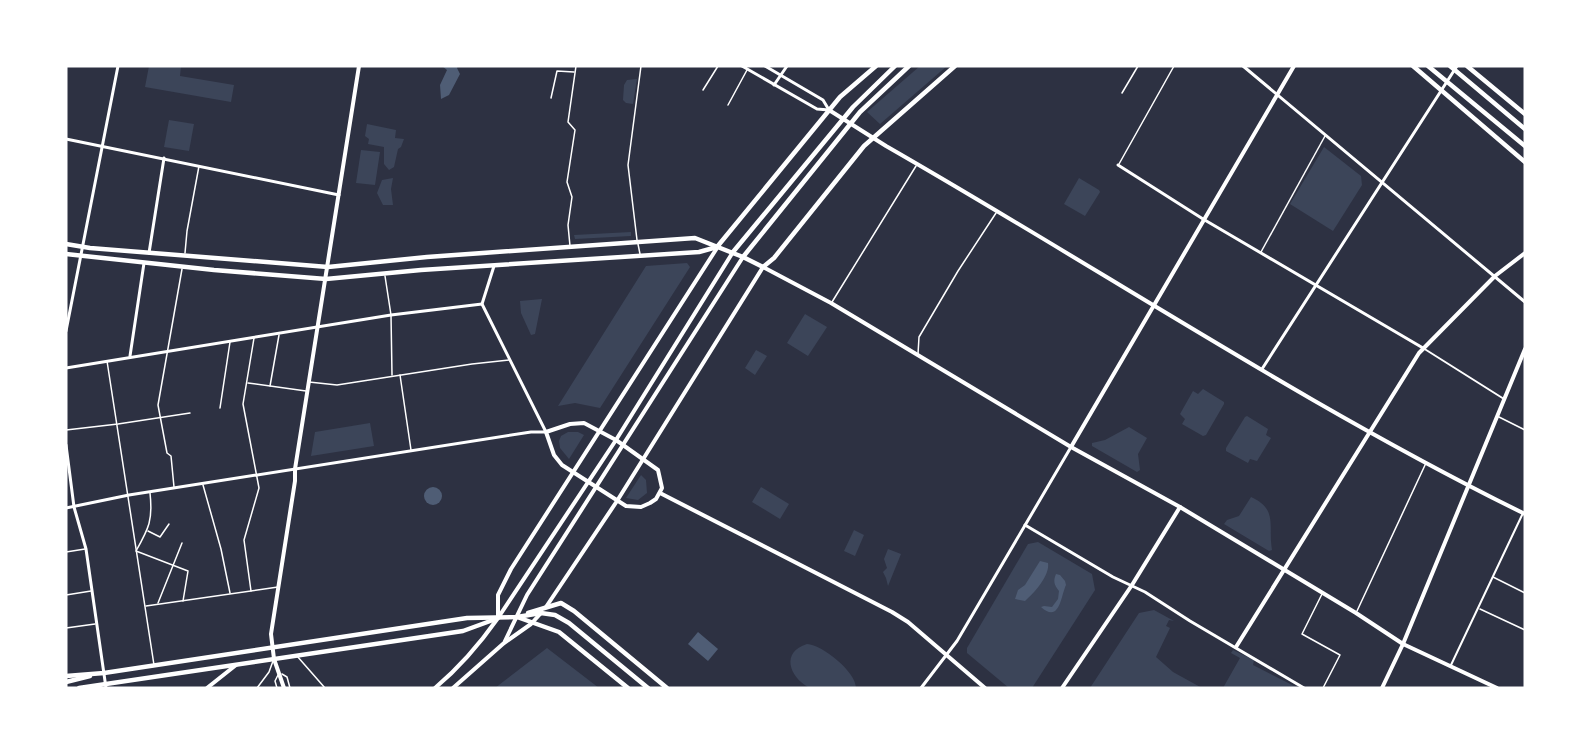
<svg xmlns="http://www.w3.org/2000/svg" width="1591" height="754" font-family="'Noto Serif',serif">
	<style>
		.green { fill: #3c4559 }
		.water { fill: #4f5d75 }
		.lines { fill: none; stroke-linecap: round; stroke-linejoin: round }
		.service { stroke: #fff; stroke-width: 1.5 }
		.pedestrian { stroke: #fff; stroke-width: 2 }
		.minor { stroke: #fff; stroke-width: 3 }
		.tertiary { stroke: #fff; stroke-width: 4 }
		.secondary { stroke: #fff; stroke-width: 4.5 }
		.primary { stroke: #fff; stroke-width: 4.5 }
	</style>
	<rect width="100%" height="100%" fill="#2d3142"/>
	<g class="green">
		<polygon points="149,66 181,66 180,76 234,85 231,102 145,87"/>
		<polygon points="920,66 947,66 880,124 867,112"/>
		<polygon points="637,79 633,104 626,103 623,100 624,85 627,80"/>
		<polygon points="169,120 194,124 189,151 164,147"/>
		<polygon points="367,124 396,130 395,138 404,139 401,147 398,149 394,167 389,170 384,164 384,147 368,144 369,139 365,136"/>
		<polygon points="1324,147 1361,176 1362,185 1333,231 1290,204"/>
		<polygon points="361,150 380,152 375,185 356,183"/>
		<polygon points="393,178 391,189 393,205 383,205 377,193 382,180"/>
		<polygon points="1079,178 1099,190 1100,192 1085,216 1064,204"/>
		<polygon points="631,232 631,236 575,239 574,235"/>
		<polygon points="687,263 690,267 600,408 575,403 558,406 646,266"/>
		<polygon points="542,299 535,334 531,335 521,313 520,301"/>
		<polygon points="805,314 827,327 808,356 787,343"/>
		<polygon points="756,350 767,356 755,375 745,368"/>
		<polygon points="1203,389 1224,402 1224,404 1206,435 1203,436 1182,424 1185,419 1180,414 1193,391 1198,394"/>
		<polygon points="1247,416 1268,429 1266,435 1271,438 1257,461 1250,459 1248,463 1226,451 1226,448 1245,417"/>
		<polygon points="370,423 374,446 311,456 315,432"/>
		<polygon points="1129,427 1147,438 1138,454 1140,470 1137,472 1092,446 1092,443 1105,440"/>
		<polygon points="568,432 578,432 584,435 569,459 560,448 559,441 561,436"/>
		<polygon points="641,475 646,480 647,493 638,500 626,498"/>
		<polygon points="761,487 789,504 780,519 752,502"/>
		<path d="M1251 497C1278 509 1268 525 1272 550L1269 551 1224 524 1227 520 1239 516Z"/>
		<polygon points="854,530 864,535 855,556 844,551"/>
		<polygon points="1038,542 1092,574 1095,590 1032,688 1009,688 967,653 967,648 1028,544"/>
		<polygon points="888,549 901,554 888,586 886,578 883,572 887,568 884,559"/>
		<polygon points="1154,610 1174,621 1169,620 1166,626 1170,628 1156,657 1173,672 1202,688 1090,688 1139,613"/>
		<path d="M807 644C823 645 856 672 856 688 845 688 816 691 808 687 789 676 781 652 807 644Z"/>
		<polygon points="547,648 599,688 495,688"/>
		<polygon points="1233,650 1254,660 1253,665 1298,688 1223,688 1240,658 1231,653"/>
	</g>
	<g class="water">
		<polygon points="442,66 458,66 457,68 460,74 449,95 441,99 440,85 447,70"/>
		<circle cx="433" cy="496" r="9"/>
		<path d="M1040 561 1048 563C1050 576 1034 593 1025 601L1015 599 1018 590 1025 585Z"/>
		<path d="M1056 574 1060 575 1065 581 1066 585C1061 595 1060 624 1041 607L1044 606 1052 607 1058 599 1059 591C1054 585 1053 581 1056 574Z"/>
		<polygon points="698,632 718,649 708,661 688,644"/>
	</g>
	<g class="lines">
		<g class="service">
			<polyline points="703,90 718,66"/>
			<polyline points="1122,93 1138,66"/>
			<polyline points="551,98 557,71 574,72"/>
			<polyline points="728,105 747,70"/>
			<polyline points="1119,164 1174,66"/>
			<polyline points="637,240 628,165 641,66"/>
			<polyline points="638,244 640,254"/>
			<polyline points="570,246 568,225 572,197 567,182 575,130 568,122 576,66"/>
			<polyline points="1261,252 1325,136"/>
			<polyline points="185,253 187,231 199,166"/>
			<polyline points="385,276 391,315 392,375"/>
			<polyline points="832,302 916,166"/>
			<polyline points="918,354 919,337 958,271 996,213"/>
			<polyline points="107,361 154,665"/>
			<polyline points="400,375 411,450"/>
			<polyline points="309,382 337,385 472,364 509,360"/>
			<polyline points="248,383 306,391"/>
			<polyline points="270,386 279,335"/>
			<polyline points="220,408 230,342"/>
			<polyline points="1499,417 1525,430"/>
			<polyline points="66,430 118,424 190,413"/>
			<polyline points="203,485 221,549 230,593"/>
			<polyline points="174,487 171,456 167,453 158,405 182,269"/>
			<path d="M150 493C153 520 149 528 136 551L188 571 183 601"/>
			<polyline points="148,531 160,537 169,524"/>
			<polyline points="66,552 85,549"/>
			<polyline points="1493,577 1525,593"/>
			<polyline points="251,591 244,540 259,488 243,404 254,338"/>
			<polyline points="1322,594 1302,634 1340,655 1323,688"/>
			<polyline points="66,595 91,591"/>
			<polyline points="158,603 182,543"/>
			<polyline points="146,606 278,587"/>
			<polyline points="1480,609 1525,630"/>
			<polyline points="1357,611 1426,463"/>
			<polyline points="66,628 95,624"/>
			<polyline points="297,656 325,688"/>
			<polyline points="282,674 287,677 290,688"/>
			<polyline points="257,688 269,672 273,661"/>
			<polyline points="277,688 275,681 278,675"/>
		</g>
		<g class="pedestrian">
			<polyline points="1423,348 1504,399"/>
			<polyline points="1451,665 1523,513"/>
		</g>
		<g class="minor">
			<polyline points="742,66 817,109 829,110"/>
			<polyline points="765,66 823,100 829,110"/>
			<polyline points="1243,66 1525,302"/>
			<polyline points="774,85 787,66"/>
			<polyline points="66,139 339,195"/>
			<polyline points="1118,165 1203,219 1423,348"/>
			<polyline points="149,253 164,158"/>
			<polyline points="66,331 118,66"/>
			<polyline points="130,356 144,263"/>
			<polyline points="66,368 391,315 482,304"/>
			<polyline points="1262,369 1457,66"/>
			<polyline points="66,445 74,507 86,549 106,688"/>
			<polyline points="66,508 129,495 531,432 546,432 482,304 494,266"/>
			<polyline points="1025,525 1113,577 1145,592 1190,621 1304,688"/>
			<polyline points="921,688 957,641 1071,447"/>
		</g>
		<g class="tertiary">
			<path d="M829 110 886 146C1099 268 1304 405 1525 514"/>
			<polygon points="584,423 616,440 658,470 662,488 656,499 650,503 641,507 626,506 562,465 554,455 546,432 570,424"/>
			<polyline points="1071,447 1294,66"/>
			<polyline points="660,493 892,612 908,622 985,688"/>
			<polyline points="546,607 617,501 763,267 831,303 1071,447 1180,507 1356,613 1403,644 1497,688"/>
			<polyline points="498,618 498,595 511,569 717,248"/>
			<polyline points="505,641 527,595 743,257"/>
			<polyline points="1236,647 1419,353 1495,276 1525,253"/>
			<polyline points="207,688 236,665"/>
			<polyline points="284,688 274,659 271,634 295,481 295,469 359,66"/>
			<path d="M435 688C460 667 479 645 498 618L616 440 733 252"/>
			<polyline points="453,688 504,643 531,624 541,613"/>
			<polyline points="1062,688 1132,585 1180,507"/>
			<polyline points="1382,688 1403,644 1525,349"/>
		</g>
		<g class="secondary">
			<polyline points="66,244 90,248 328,267 427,257 695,238 743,257 763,267 774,258 864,146 955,66"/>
			<polyline points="717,247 840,97 876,66"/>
			<polyline points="733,252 853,107 895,66"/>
			<polyline points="66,254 214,270 326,279 421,270 699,252 717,247"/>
			<polyline points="743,257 860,112 909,66"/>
		</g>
		<g class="primary">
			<polyline points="1413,66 1525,162"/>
			<polyline points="1428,66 1525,146"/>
			<polyline points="1450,66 1525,129"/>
			<polyline points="1467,66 1525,114"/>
			<polyline points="528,613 561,603 574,611 667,688"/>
			<polyline points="517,617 559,632 628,688"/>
			<polyline points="66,676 104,673 467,618 517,617 541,613 555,615 569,623 648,688"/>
			<polyline points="66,682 90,676"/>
			<polyline points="79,688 463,631 493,620"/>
		</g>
	</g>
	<rect width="1591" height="754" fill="none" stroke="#ffffff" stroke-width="135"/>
</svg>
